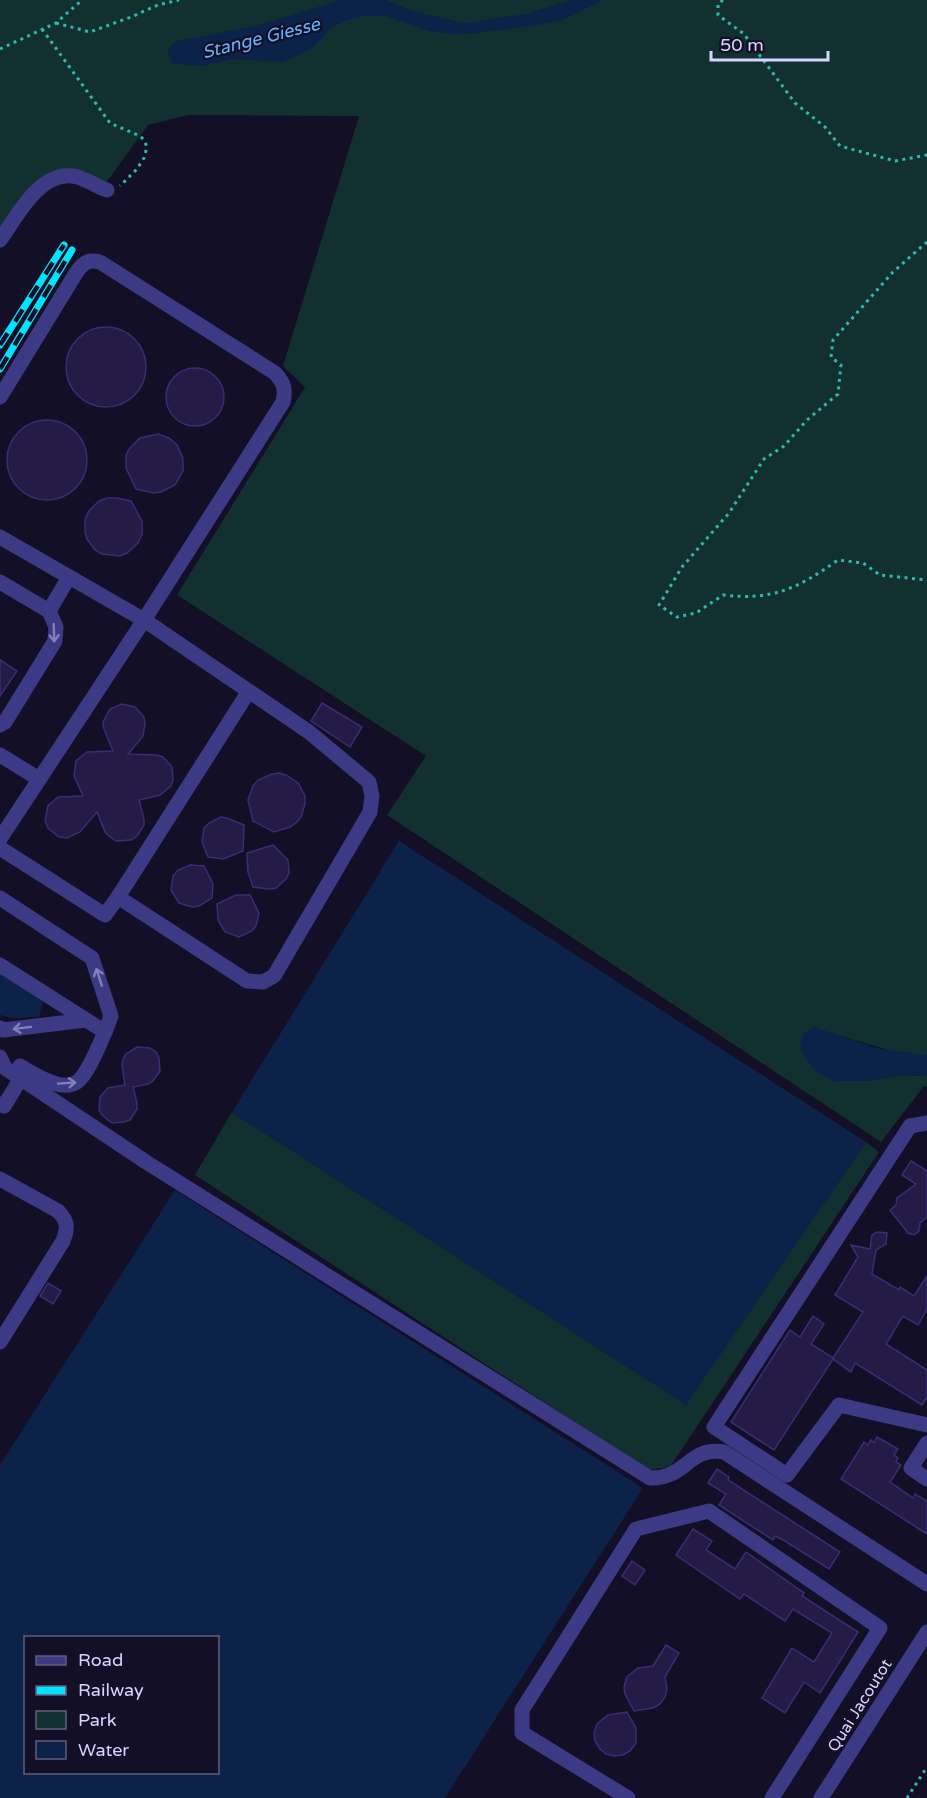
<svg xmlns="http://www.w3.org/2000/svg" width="927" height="1798" font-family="'Varela Round',sans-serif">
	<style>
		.green { fill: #12302f; fill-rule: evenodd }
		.water { fill: #0c2248; fill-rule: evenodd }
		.building { fill: #241b47; stroke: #3b2d73; stroke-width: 1.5 }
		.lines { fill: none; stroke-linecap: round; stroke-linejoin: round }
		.path { stroke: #2fb8b0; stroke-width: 3; stroke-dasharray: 3 4.5; stroke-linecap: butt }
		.minor { stroke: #3d3a85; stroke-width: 15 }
		.rail-casing { stroke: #00e5ff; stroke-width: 7 }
		.rail { stroke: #130f26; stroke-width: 4.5; stroke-dasharray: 14; stroke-linecap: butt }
		.oneway { stroke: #837fbc }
		.labels { text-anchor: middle; stroke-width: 4.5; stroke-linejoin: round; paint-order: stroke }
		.street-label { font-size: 16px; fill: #d9d4ff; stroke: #130f26 }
		.water-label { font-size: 18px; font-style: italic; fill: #62b6ff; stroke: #130f26 }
	</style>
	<rect width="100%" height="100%" fill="#130f26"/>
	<g class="green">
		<path d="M0 0H927V1087L924 1086 881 1142 387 815 426 756 177 595 305 387 283 366 359 116 188 115 148 125 105 184C83 176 64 163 42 178L0 233ZM814 1028 885 1049 926 1076 901 1075 867 1081Z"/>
		<polygon points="232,1112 685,1404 866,1142 879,1152 670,1467 648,1470 195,1175"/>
	</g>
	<g class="water">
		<polygon points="341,0 386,0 412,11 465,23 526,14 570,0 603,0 565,19 534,26 456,35 429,31 387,16 365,16 345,21 331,28 323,38 309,50 283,62 231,59 205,66 171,63 167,50 176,41 252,27"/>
		<polygon points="399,841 866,1142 686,1405 232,1112"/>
		<polygon points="0,973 43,1001 39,1017 12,1018 0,1015"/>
		<polygon points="814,1027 880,1049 927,1055 927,1076 901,1075 867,1081 834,1081 815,1071 800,1049 802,1034"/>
		<path d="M175 1190 643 1488 445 1798H0V1465ZM26 1638H218V1772H26Z"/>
	</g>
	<g class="building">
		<circle cx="106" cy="367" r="40"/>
		<circle cx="195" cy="397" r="29"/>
		<circle cx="47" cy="460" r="40"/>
		<polygon points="158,434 169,438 177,445 183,458 183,471 175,485 161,492 154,493 136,489 126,468 126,455 130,448 140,438"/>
		<polygon points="107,498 117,498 131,501 142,521 142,534 138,543 127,553 120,556 102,554 95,550 87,539 85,532 85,519 89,511 99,501"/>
		<polygon points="0,660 17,671 0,696"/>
		<polygon points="322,703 362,727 350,747 311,721"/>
		<polygon points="122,704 135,707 144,717 145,723 143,736 128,754 157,755 163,757 172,767 173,780 171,786 160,795 139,800 144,819 144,825 137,836 131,840 116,841 110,837 105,832 97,812 80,832 67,838 59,837 48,828 45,821 48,806 58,797 83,796 74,776 76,761 87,752 113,751 104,729 103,722 110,709"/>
		<polygon points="279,773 286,775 298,783 305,796 305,804 301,817 296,823 290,827 274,832 253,821 248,800 253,786 258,780 272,774"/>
		<polygon points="221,817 227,818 244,825 243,851 223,859 208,857 202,842 204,828 209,823"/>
		<polygon points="273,845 288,860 289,873 286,879 276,888 269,889 253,887 248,872 247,853"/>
		<polygon points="190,865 204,866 213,884 212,898 199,906 192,907 179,903 171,890 173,876 178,870"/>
		<polygon points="236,895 250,895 259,913 256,926 252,931 239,937 225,932 218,920 217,904"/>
		<polygon points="137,1047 150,1048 156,1052 159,1058 160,1071 153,1081 148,1084 133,1087 137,1103 137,1109 130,1120 124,1122 112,1123 102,1115 99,1110 100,1097 108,1088 125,1085 122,1065 123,1059 126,1054"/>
		<polygon points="911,1161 927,1171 927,1217 920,1223 919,1231 914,1235 908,1233 890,1210 896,1205 897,1198 916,1184 902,1175"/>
		<polygon points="877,1232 887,1233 886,1244 876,1250 872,1274 899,1290 900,1287 914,1296 927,1276 927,1309 918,1325 903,1316 886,1344 927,1370 927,1397 922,1405 855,1363 851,1372 833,1359 774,1450 731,1422 790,1330 800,1337 813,1316 824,1324 811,1344 833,1358 863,1312 835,1295 858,1257 851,1245 870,1249 872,1235"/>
		<polygon points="48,1283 61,1291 53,1304 40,1296"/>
		<polygon points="877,1437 898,1449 894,1455 898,1458 896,1462 901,1465 890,1482 913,1498 915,1494 927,1501 927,1534 841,1479 864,1442 868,1445 871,1440 874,1443"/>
		<polygon points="717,1469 729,1477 728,1480 840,1552 829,1569 785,1541 775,1536 773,1540 719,1505 726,1494 708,1483"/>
		<polygon points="693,1529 712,1541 706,1550 735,1569 746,1552 804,1593 802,1596 858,1632 820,1693 804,1682 785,1713 762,1698 792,1648 814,1662 832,1633 793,1609 785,1621 744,1594 740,1599 676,1555"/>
		<polygon points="632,1561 645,1570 635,1585 622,1576"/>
		<polygon points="666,1645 679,1653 665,1677 667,1689 665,1697 660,1704 653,1708 634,1711 625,1694 624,1687 627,1677 638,1668 653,1666"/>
		<polygon points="627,1712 636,1728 636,1743 630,1751 623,1755 614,1756 606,1754 600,1749 595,1741 594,1733 597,1724 608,1715"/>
	</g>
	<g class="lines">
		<g class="path">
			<polyline points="723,0 718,4 718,15 744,34 795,103 825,127 840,146 895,161 927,155"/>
			<polyline points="56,23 90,32 131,17 158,5 179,0"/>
			<polyline points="42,29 110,123 140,136 144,140 147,147 144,158 137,169 120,186"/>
			<polyline points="0,49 56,23 82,0"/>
			<path d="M927 242 893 272 833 340 831 357 841 365 838 394 807 420 784 446 764 459 729 513 682 567 659 605 677 617 696 613 723 595C773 601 798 588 838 560L863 563 880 575 927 580"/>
			<polyline points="907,1798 927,1767"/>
		</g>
		<g class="minor">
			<path d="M0 240C17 217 38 173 72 176 84 177 95 186 107 190"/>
			<path d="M0 397 76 273C83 263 87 259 100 262L275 373C284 383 286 389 283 402L144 620 0 537"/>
			<polyline points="0,582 49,611 56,627 55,641 5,722 0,725"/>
			<polyline points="49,611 69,577"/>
			<polyline points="0,755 39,779"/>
			<polyline points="0,839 144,620 309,732 369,782 372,796 370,812 274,976 263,982 247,981 118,897 249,691"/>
			<polyline points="0,848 105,915 118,897"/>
			<polyline points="0,898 92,958 111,1016 105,1032"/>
			<path d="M0 965 105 1032C99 1045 88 1074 77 1082 62 1093 33 1074 20 1066"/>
			<polyline points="0,1028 3,1030 86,1020"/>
			<path d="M0 1057 5 1068 146 1162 650 1478C687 1479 688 1446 724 1452L927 1584"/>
			<polyline points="0,1104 4,1106 21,1078"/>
			<polyline points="927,1123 910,1126 714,1427 787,1475 839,1405 927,1425"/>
			<path d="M0 1179 58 1211C68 1221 68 1228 63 1241L0 1342"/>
			<polyline points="927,1443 911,1468 927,1479"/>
			<polyline points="628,1798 522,1733 522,1710 636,1529 709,1511 880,1628 772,1798"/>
			<polyline points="821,1798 927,1632"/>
		</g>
		<defs>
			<g id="rail">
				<polyline points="0,345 64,245"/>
				<polyline points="0,369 72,250"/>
			</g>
		</defs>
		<use href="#rail" class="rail-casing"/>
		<use href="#rail" class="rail"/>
	</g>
	<defs><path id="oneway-shaft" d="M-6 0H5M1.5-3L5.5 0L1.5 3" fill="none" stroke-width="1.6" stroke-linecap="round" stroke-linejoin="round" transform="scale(1.5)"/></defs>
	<g class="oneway">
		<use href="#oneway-shaft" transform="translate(54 633) rotate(88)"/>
		<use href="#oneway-shaft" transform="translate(99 977) rotate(-108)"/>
		<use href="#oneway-shaft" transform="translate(22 1028) rotate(173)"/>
		<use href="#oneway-shaft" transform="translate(67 1083) rotate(-4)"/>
	</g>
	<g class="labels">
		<g class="street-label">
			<text transform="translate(859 1705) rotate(-58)" y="6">Quai Jacoutot</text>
		</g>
		<g class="water-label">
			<text transform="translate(261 38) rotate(-14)" y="6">Stange Giesse</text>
		</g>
	</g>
	<rect x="24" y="1636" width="195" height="138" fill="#130f26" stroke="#625e7d" stroke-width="1.5"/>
	<rect x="36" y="1656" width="30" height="9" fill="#3d3a85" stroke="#625e7d" stroke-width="1.5"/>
	<text x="78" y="1666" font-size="18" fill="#d9d4ff">Road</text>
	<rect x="36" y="1686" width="30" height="9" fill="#00e5ff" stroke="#625e7d" stroke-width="1.5"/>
	<text x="78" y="1696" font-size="18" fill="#d9d4ff">Railway</text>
	<rect x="36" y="1711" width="30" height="18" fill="#12302f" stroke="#625e7d" stroke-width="1.5"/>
	<text x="78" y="1726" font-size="18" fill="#d9d4ff">Park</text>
	<rect x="36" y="1741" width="30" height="18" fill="#0c2248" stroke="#625e7d" stroke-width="1.5"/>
	<text x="78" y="1756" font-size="18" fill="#d9d4ff">Water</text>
	<path d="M711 51v9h117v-9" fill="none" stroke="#d9d4ff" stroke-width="3"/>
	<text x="720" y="51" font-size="18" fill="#d9d4ff" stroke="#130f26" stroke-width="4.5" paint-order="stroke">50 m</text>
</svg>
